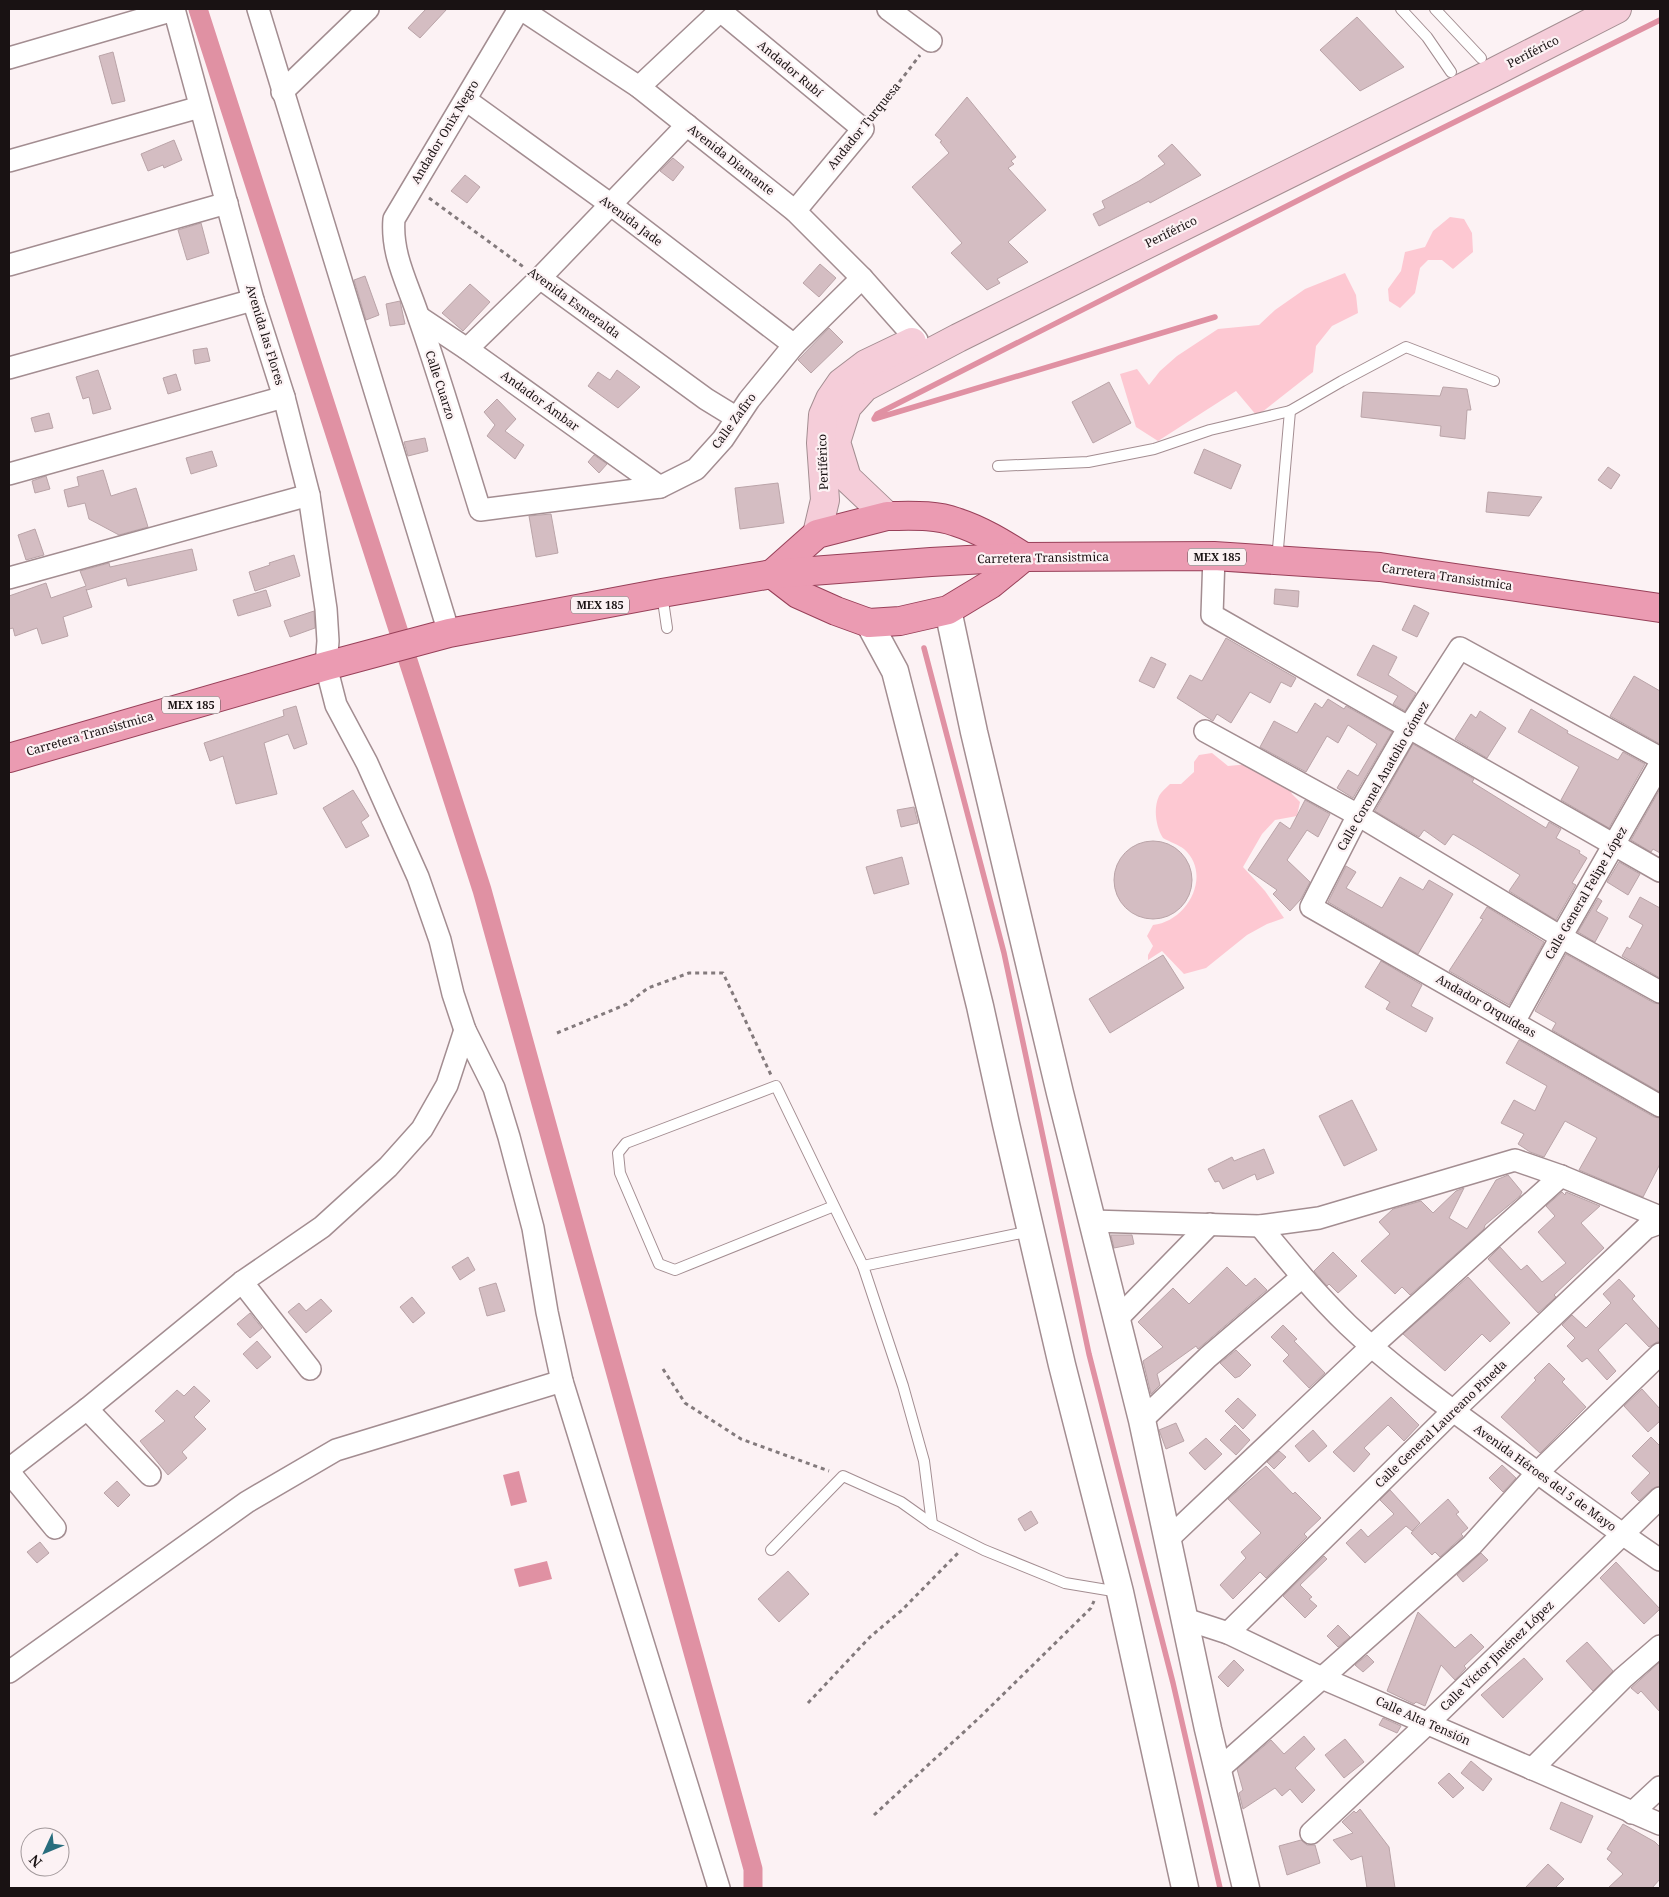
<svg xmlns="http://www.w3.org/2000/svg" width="1669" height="1897" font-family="'Noto Serif',serif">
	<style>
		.green { fill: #fdc8d2 }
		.water { fill: #e091a3 }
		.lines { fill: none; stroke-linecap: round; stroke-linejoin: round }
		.stream { stroke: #e091a3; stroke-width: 5.5 }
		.canal { stroke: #e091a3; stroke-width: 19 }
		.building { fill: #d4bdc2; stroke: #baa4a8 }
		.service-casing { stroke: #a38d91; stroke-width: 12 }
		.minor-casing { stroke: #a38d91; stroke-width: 24 }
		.tertiary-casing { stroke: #a38d91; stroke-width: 29 }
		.secondary-casing { stroke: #a38d91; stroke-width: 30 }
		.primary-casing { stroke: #984059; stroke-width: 30 }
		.path { stroke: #837a7c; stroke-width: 3; stroke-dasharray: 4 4; stroke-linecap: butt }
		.service { stroke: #fff; stroke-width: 10 }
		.minor { stroke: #fff; stroke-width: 21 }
		.tertiary { stroke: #fff; stroke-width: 26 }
		.secondary { stroke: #f5cdd9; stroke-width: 28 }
		.primary { stroke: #eb9bb2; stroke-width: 28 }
		.labels { text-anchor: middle; stroke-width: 4.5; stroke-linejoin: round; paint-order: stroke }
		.shield { fill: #fcf2f4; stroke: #5d5556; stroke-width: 1 }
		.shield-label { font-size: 11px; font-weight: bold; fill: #191213 }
		.street-label { font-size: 12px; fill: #191213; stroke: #fcf2f4 }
	</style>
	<rect width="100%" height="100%" fill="#fcf2f4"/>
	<g class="green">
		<polygon points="1450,217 1464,219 1472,233 1473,252 1453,269 1442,260 1428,260 1420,268 1415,293 1400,308 1389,301 1388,289 1401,271 1405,252 1425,247 1433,231"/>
		<polygon points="1345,273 1356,295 1358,313 1332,326 1316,346 1313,372 1257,416 1236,391 1158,441 1136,427 1120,374 1137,369 1149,385 1160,371 1177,356 1218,329 1259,325 1275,310 1305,289"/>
		<path d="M1212 753 1228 766 1249 764 1288 784 1292 794 1300 802 1297 816 1275 820 1262 834 1243 867 1265 891 1284 918 1267 924 1247 935 1206 968 1184 974 1162 951 1148 960V955L1153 946 1147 936 1153 925C1187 922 1213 875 1184 849 1179 845 1170 842 1163 838 1156 827 1153 809 1159 796 1161 792 1166 788 1170 784H1181L1194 772V762L1199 755Z"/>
	</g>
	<g class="water">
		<polygon points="519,1471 527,1502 511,1506 503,1475"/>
		<polygon points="547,1561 552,1579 519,1587 514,1569"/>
	</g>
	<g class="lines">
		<g class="stream">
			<polyline points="1215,317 874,419 877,414 1348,175 1660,20"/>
			<polyline points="924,648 1004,953 1089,1354 1173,1683 1220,1888"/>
		</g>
		<polyline class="canal" points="198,9 482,890 753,1869 753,1888"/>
	</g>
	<g class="building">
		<polygon points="426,9 447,9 420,38 408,28"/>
		<polygon points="1357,17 1404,67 1360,91 1320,50"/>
		<polygon points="113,52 125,101 112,104 99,56"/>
		<polygon points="967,97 1016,157 1011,161 1014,164 1008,168 1046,210 1008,242 1028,262 997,279 1000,283 987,290 951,253 962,243 912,187 949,153 940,142 942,141 935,135"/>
		<polygon points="174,140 182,160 164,168 163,165 148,171 141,154"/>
		<polygon points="1172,144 1201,175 1150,203 1149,201 1099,226 1093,214 1105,208 1102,201 1139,181 1165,164 1158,156"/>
		<polygon points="673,158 684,167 673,181 660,171"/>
		<polygon points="465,175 480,187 467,203 451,191"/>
		<polygon points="201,223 209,253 187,260 178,230"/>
		<polygon points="820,264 836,278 819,297 803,283"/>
		<polygon points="365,276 379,315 366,320 354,280"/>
		<polygon points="470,284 490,302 463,331 442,313"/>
		<polygon points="400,301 405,324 390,326 386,304"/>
		<polygon points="829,328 843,342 811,373 798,360"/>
		<polygon points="207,348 210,361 195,364 193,350"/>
		<polygon points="98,370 111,409 93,414 89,397 83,399 76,377"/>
		<polygon points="617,370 640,387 618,408 588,386 598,372 610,380"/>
		<polygon points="176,374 181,390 168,394 163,378"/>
		<polygon points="1109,382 1131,423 1093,443 1072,402"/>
		<polygon points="1443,387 1467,389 1471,410 1467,410 1465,439 1440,436 1441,426 1361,417 1363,392 1440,396"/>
		<polygon points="497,399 516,419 505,431 524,445 515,459 487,436 495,425 484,412"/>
		<polygon points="49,413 53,428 35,432 31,418"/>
		<polygon points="425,438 428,451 408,456 404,442"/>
		<polygon points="1204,449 1241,465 1231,489 1194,473"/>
		<polygon points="212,451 217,466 191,474 186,458"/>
		<polygon points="594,455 607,464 599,473 588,462"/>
		<polygon points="1608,467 1620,475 1611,489 1598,480"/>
		<polygon points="103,470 111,496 136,488 148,527 119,535 89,519 85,503 68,507 64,490 79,486 77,477"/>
		<polygon points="46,476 50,489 35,493 32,481"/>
		<polygon points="778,483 784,523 740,529 735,488"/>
		<polygon points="1488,492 1542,497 1529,516 1486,512"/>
		<polygon points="551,514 558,553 536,557 529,516"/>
		<polygon points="35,529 44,555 26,560 18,535"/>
		<polygon points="192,549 197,570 128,586 126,578 87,590 86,589 92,607 63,617 68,636 42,644 37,628 15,636 13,628 9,629 9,596 46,583 51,598 86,586 80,571 109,563 110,567"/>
		<polygon points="294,555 300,576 255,591 249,572 270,565 269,563"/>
		<polygon points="1275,589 1299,591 1298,607 1274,604"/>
		<polygon points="266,590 271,606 238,616 233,600"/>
		<polygon points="1414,605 1429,613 1417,637 1402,630"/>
		<polygon points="314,611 315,628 290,637 284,621"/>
		<polygon points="1226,638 1296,678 1291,687 1281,682 1270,703 1250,692 1231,723 1217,714 1213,721 1177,698 1190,675 1202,681"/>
		<polygon points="1373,645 1397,657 1388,675 1416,693 1405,711 1393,704 1398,696 1357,675"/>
		<polygon points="1151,657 1166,664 1154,688 1139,681"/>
		<polygon points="1634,676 1660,691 1660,744 1610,716"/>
		<polygon points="1328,699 1344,709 1346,706 1392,732 1353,798 1337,788 1348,770 1358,776 1377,744 1348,725 1338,743 1327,736 1306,772 1260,747 1274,721 1297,733 1315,703 1322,708"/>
		<polygon points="296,706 307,744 294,749 288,734 264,743 277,794 236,804 223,756 210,761 204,743 284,716 283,710"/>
		<polygon points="1531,709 1568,731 1567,733 1618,760 1623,752 1645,764 1609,828 1561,800 1579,767 1518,732"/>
		<polygon points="1480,711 1506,728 1487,758 1455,739 1471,714 1476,718"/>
		<polygon points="1413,744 1474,779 1472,782 1546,828 1549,822 1561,829 1556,838 1580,851 1579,853 1587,858 1572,883 1576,885 1556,920 1509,891 1520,875 1475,847 1453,834 1445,845 1424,830 1419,837 1375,811"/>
		<polygon points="1660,789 1660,853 1653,849 1651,852 1631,840"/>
		<polygon points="353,790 369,816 361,822 369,836 346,848 323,808"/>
		<polygon points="1305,800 1330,814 1318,837 1307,830 1287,860 1310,882 1301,899 1290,911 1273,894 1277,890 1248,870 1280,822 1290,829"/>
		<polygon points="914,807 918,823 901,827 897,810"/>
		<circle cx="1153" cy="880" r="39"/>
		<polygon points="902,857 909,884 874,894 866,867"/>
		<polygon points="1619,862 1640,874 1628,895 1607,882"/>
		<polygon points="1346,866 1356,872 1346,888 1382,908 1400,877 1423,890 1429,880 1453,894 1418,954 1328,902"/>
		<polygon points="1640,897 1660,908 1660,978 1622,956 1627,947 1630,949 1643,925 1629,917"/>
		<polygon points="1598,898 1602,901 1596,911 1608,918 1595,942 1578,932"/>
		<polygon points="1487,907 1544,942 1509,1005 1449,971 1483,919 1480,918"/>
		<polygon points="1566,954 1654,1003 1660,1004 1660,1092 1552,1030 1556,1023 1535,1011"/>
		<polygon points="1163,955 1184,988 1110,1033 1089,999"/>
		<polygon points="1381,961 1422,985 1411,1006 1433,1018 1426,1032 1386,1009 1390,1002 1365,987"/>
		<polygon points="1519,1040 1654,1117 1660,1118 1660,1164 1643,1197 1579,1170 1597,1138 1565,1121 1544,1157 1530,1152 1518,1144 1524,1134 1501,1123 1514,1100 1535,1111 1547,1086 1506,1063"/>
		<polygon points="1352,1100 1377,1150 1344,1166 1319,1116"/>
		<polygon points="1264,1149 1274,1173 1257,1180 1255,1174 1223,1189 1219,1181 1215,1182 1208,1169 1232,1157 1234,1161"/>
		<polygon points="1508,1175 1522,1192 1520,1196 1485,1225 1484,1229 1410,1295 1402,1287 1395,1294 1361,1261 1390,1234 1379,1222 1393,1209 1421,1201 1433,1213 1456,1191 1464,1188 1449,1218 1467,1229 1496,1180"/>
		<polygon points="1562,1192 1565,1195 1566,1192 1600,1206 1581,1223 1604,1248 1554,1295 1556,1297 1538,1313 1488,1259 1500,1247 1521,1270 1527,1265 1542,1282 1566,1263 1538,1232 1555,1216 1546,1206"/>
		<polygon points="1111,1235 1132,1235 1134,1244 1114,1248"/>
		<polygon points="1333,1252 1357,1276 1338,1293 1329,1284 1327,1286 1314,1271"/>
		<polygon points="468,1257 475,1270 460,1280 452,1267"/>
		<polygon points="1227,1267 1246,1286 1255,1278 1267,1290 1198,1349 1196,1346 1157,1374 1160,1385 1151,1394 1143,1361 1163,1347 1138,1322 1173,1288 1189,1304"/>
		<polygon points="1468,1277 1510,1323 1490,1342 1482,1334 1445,1371 1403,1334"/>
		<polygon points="1619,1279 1635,1296 1632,1299 1660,1330 1660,1342 1657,1342 1649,1347 1626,1323 1598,1350 1616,1371 1607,1380 1587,1358 1582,1362 1567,1346 1575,1338 1562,1325 1572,1315 1586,1328 1611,1303 1603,1294"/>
		<polygon points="496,1283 505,1311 487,1316 479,1288"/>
		<polygon points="412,1297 425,1313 413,1323 400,1307"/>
		<polygon points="321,1299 332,1311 306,1333 288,1312 299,1303 306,1311"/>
		<polygon points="250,1313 262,1328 250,1338 237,1324"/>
		<polygon points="1283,1325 1297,1339 1294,1341 1325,1373 1309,1388 1283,1361 1289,1355 1271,1337"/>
		<polygon points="257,1341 271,1357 257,1369 243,1354"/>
		<polygon points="1236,1350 1251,1365 1240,1376 1235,1378 1220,1363"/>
		<polygon points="1549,1363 1565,1379 1562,1382 1586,1407 1540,1453 1501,1417 1536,1380 1534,1378"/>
		<polygon points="194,1386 210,1401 194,1417 206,1429 182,1452 187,1458 168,1475 140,1441 165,1421 155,1411 177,1390 184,1396"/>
		<polygon points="1642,1389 1660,1409 1660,1421 1648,1432 1624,1406"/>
		<polygon points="1391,1397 1419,1425 1404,1441 1388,1425 1364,1448 1370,1454 1354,1472 1333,1452"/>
		<polygon points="1238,1398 1256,1415 1243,1429 1225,1411"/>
		<polygon points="1176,1423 1184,1441 1166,1449 1159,1430"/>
		<polygon points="1235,1425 1250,1440 1236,1455 1220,1440"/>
		<polygon points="1313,1430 1327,1446 1309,1462 1295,1446"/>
		<polygon points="1651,1437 1660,1446 1660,1486 1652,1489 1639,1501 1631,1493 1650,1473 1632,1456"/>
		<polygon points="1206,1438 1222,1454 1205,1470 1189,1453"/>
		<polygon points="1279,1451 1286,1457 1274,1469 1267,1462"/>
		<polygon points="1502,1465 1516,1478 1503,1492 1489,1478"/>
		<polygon points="1266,1466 1293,1494 1295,1492 1321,1518 1304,1534 1307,1537 1266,1578 1260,1572 1233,1599 1220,1585 1246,1558 1241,1552 1261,1533 1228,1499"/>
		<polygon points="117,1481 130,1495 118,1507 104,1493"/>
		<polygon points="1390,1490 1420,1523 1412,1531 1406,1526 1365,1563 1346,1543 1361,1529 1368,1537 1394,1514 1380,1500"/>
		<polygon points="1448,1499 1459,1512 1456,1514 1468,1528 1461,1534 1463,1536 1440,1557 1435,1552 1432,1555 1411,1533"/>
		<polygon points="1031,1511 1038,1523 1025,1531 1018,1519"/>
		<polygon points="40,1542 49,1553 37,1563 27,1552"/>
		<polygon points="1481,1553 1488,1560 1463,1582 1457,1575"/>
		<polygon points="1324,1556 1327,1559 1300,1585 1312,1597 1309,1599 1317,1606 1305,1618 1283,1596"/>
		<polygon points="1616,1562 1660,1609 1644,1624 1600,1578"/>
		<polygon points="788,1571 809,1594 779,1622 758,1599"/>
		<polygon points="1418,1612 1455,1648 1471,1634 1484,1647 1464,1666 1466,1668 1455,1680 1441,1665 1425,1706 1416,1702 1414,1704 1387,1691"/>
		<polygon points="1338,1625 1350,1637 1338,1647 1327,1636"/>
		<polygon points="1587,1642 1613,1671 1593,1691 1566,1661"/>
		<polygon points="1367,1655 1374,1662 1363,1672 1355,1665"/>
		<polygon points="1524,1658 1543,1679 1503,1718 1481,1695"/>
		<polygon points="1234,1660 1244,1670 1228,1687 1218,1677"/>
		<polygon points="1660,1662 1660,1712 1641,1691 1638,1694 1631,1688"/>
		<polygon points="1383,1718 1401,1726 1397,1733 1379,1725"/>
		<polygon points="1304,1736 1315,1749 1295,1768 1315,1790 1302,1803 1290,1789 1282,1796 1275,1788 1243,1809 1239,1793 1243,1790 1237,1769 1271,1740 1284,1754"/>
		<polygon points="1345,1739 1364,1762 1344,1778 1325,1755"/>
		<polygon points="1471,1761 1492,1779 1483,1791 1461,1773"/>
		<polygon points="1449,1773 1464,1788 1453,1798 1438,1783"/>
		<polygon points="1561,1802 1593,1816 1581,1843 1550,1829"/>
		<polygon points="1360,1809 1389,1847 1395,1888 1367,1888 1362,1856 1351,1860 1333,1840 1353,1833 1342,1822 1354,1811 1356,1813"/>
		<polygon points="1623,1824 1655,1842 1660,1847 1660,1879 1652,1888 1608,1888 1623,1874 1607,1859 1612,1852 1607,1849"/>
		<polygon points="1301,1840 1307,1845 1315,1845 1320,1863 1287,1875 1279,1846"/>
		<polygon points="1548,1864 1564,1879 1555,1888 1525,1888"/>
	</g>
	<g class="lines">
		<defs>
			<g id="service">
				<polyline points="1401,9 1427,37 1451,72"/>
				<polyline points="1435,9 1481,58"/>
				<polyline points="998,466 1088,462 1154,449 1210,430 1290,411"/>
				<polyline points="1277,560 1290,411 1342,381 1406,347 1494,381"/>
				<polyline points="662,594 667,628"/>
				<polyline points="834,1206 675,1270 659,1264 620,1173 618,1153 626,1143 776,1086 863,1266 903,1386 924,1461 932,1524"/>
				<polyline points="863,1266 1031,1231"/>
				<polyline points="771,1550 843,1476 901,1502 932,1524 984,1550 1065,1583 1119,1592"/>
			</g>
			<g id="minor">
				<polyline points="174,9 253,300 284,397 309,495 326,609 328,641 326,666 336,705 367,763 418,877 440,940 453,994 465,1030 494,1088 509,1137 533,1228 547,1312 562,1381 719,1888"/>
				<polyline points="258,9 449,633"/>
				<path d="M519 9 394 219C391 255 408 284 419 318 441 381 460 446 480 510L660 487 696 469 723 439 749 400 794 345 862 278"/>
				<polyline points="521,9 639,87 795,211 862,278 917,340"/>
				<polyline points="718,9 863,129 795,211"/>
				<polyline points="888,9 931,41"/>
				<polyline points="9,58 174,10"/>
				<polyline points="639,87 722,9"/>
				<polyline points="282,92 368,9"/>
				<polyline points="466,100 610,204 794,345"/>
				<polyline points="9,161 200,107"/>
				<polyline points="9,265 227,203"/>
				<polyline points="540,278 706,399 737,418"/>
				<polyline points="419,317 467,349 660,487"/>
				<polyline points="467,349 540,278 687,125"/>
				<polyline points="9,368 253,300"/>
				<polyline points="9,474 284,397"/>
				<polyline points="1214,556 1212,615 1660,871"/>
				<polyline points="9,578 309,495"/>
				<polyline points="1205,731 1358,815 1561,937 1660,992"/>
				<polyline points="1660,758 1460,648 1409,727 1358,815 1311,907 1660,1106"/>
				<polyline points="1514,1022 1561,937 1660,764"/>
				<polyline points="1092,1221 1260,1226 1319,1218 1515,1160 1561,1176 1660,1217"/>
				<path d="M1260 1226C1288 1260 1316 1294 1348 1325 1390 1365 1438 1400 1485 1434 1543 1477 1601 1520 1660 1560"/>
				<polyline points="242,1282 310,1369"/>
				<polyline points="1117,1319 1210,1224"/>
				<polyline points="87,1409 150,1475"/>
				<polyline points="1142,1420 1208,1357 1302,1277"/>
				<polyline points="9,1469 87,1409 242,1282 322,1227 388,1167 422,1129 447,1085 465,1030"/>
				<polyline points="9,1472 55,1528"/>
				<polyline points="1168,1539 1372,1346 1561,1176"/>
				<polyline points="1185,1619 1228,1633 1322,1678 1660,1824"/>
				<polyline points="1228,1633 1453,1411 1646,1228 1660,1223"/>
				<polyline points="9,1672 247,1502 336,1450 562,1381"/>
				<polyline points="1532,1769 1623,1678 1660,1646"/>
				<polyline points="1218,1770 1472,1545 1537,1473 1660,1354"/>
				<polyline points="1632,1813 1660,1787"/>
				<polyline points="1311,1833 1428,1723 1660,1498"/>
			</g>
			<g id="tertiary">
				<polyline points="948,610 974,732 1060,1093 1142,1420 1208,1729 1246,1888"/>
				<polyline points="869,623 895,671 959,921 980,1006 1006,1124 1062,1365 1120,1592 1185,1888"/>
			</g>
			<g id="secondary">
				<polyline points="887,516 847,478 836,442 847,407 865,387 958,338 1492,73 1617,9"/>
				<polyline points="817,534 825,500 821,443 823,415 830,399 841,383 866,364 912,342"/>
			</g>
			<g id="primary">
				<path d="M887 516C909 516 934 514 956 522 981 530 1002 543 1024 557L991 584 948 610 900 621 869 623 836 611 798 594 772 574 817 534Z"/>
				<polyline points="9,758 326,666 449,633 662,593 772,574 931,562 1024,557 1214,556 1380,567 1660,608"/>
			</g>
		</defs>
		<use href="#service" class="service-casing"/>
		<use href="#minor" class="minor-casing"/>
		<use href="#tertiary" class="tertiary-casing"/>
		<use href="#secondary" class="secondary-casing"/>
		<use href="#primary" class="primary-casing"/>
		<g class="path">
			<polyline points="875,114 920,55"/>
			<polyline points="429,198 525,268"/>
			<polyline points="557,1033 627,1004 648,988 689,973 723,973 771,1075"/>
			<polyline points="663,1369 685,1403 741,1439 829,1471"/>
			<polyline points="808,1703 870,1637 902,1610 959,1552"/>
			<polyline points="874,1815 979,1718 1091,1608 1094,1601"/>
		</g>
		<use href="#service" class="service"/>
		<use href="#minor" class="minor"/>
		<use href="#tertiary" class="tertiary"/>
		<use href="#secondary" class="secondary"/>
		<use href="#primary" class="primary"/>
	</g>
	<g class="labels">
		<g class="shield">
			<rect x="1188" y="548.5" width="58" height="17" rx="4"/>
			<rect x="571" y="596.5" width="58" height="17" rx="4"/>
			<rect x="162" y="696.5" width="58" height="17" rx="4"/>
		</g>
		<g class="shield-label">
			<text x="1217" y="561">MEX 185</text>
			<text x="600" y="609">MEX 185</text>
			<text x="191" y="709">MEX 185</text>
		</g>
		<g class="street-label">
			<text transform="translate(1533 52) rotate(-27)" y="4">Periférico</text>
			<text transform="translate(790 69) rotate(40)" y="4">Andador Rubí</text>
			<text transform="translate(864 126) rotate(-51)" y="4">Andador Turquesa</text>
			<text transform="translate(445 132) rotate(-59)" y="4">Andador Onix Negro</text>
			<text transform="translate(731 160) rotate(38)" y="4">Avenida Diamante</text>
			<text transform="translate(631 221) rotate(37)" y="4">Avenida Jade</text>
			<text transform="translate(1171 232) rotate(-26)" y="4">Periférico</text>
			<text transform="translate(574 303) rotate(36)" y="4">Avenida Esmeralda</text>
			<text transform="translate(265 335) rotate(73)" y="4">Avenida las Flores</text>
			<text transform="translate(440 385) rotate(72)" y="4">Calle Cuarzo</text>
			<text transform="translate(540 401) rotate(36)" y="4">Andador Ámbar</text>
			<text transform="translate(734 421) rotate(-54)" y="4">Calle Zafiro</text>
			<text transform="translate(823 462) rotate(-92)" y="4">Periférico</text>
			<text transform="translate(1043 558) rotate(-1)" y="4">Carretera Transistmica</text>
			<text transform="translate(1447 577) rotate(8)" y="4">Carretera Transistmica</text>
			<text transform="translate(90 734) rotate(-16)" y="4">Carretera Transistmica</text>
			<text transform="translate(1383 776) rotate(-60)" y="4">Calle Coronel Anatolio Gómez</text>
			<text transform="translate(1586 893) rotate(-60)" y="4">Calle General Felipe López</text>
			<text transform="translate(1486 1006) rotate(30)" y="4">Andador Orquídeas</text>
			<text transform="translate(1441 1424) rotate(-44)" y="4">Calle General Laureano Pineda</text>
			<text transform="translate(1545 1478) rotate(36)" y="4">Avenida Héroes del 5 de Mayo</text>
			<text transform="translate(1497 1656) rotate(-44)" y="4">Calle Víctor Jiménez López</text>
			<text transform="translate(1423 1721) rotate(24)" y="4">Calle Alta Tensión</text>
		</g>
	</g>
	<rect width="1669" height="1897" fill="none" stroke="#191213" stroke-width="20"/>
	<g transform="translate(45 1852) rotate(226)"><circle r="24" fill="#fcf2f4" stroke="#a1989a"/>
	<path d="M0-4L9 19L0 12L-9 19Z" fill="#286d7d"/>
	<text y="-8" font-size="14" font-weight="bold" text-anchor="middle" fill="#191213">N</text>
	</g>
</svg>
